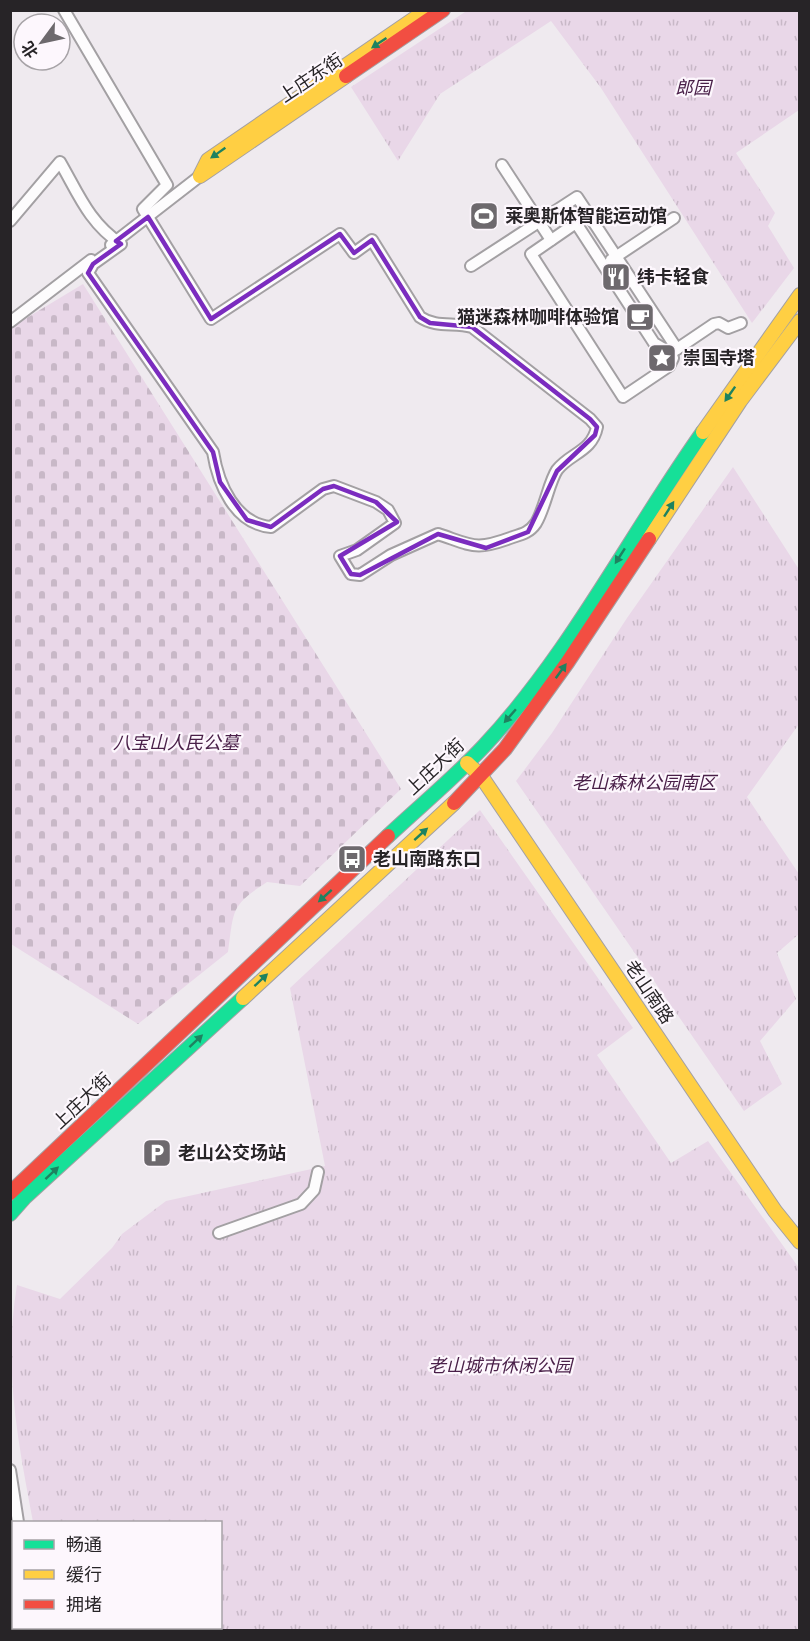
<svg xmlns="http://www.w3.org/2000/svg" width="810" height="1641" font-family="Bitter,'Noto Sans SC',serif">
<defs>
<pattern id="cemetery-stones" width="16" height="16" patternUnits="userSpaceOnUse" patternTransform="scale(1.5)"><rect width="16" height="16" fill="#e9d7e8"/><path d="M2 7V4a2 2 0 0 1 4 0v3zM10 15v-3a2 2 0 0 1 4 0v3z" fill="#c8b8c7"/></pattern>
<pattern id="park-tufts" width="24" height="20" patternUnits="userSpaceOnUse" patternTransform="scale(1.5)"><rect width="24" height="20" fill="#e9d7e8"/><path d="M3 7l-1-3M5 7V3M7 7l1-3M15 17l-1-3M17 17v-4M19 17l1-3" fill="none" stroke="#c8b8c7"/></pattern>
</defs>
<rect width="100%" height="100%" fill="#efeaef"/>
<path fill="url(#cemetery-stones)" d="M83,284l318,505 -101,97 -33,-4c-37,24 -33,28 -39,70l-90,72 -127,-80 -1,-616z"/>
<g fill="url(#park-tufts)">
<polygon points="468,10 799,11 799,110 736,153 775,213 768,226 794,268 752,323 601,88 551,21 440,94 398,161 351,87"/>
<polygon points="733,467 800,571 799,724 747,797 799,874 799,934 777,953 796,999 760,1041 782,1084 744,1111 516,781 552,733 627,618"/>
<path d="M480,810l153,218 -36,27 74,108 37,-22 91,127v362h-732l-1,-2h154v-106h-187c-15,-81 -30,-154 -16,-237l43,14 52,-51 10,-14 44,-33 159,-35 -35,-178z"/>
</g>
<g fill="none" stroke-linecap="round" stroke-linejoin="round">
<g stroke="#a3a0a3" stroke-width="14">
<g id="street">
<polyline points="502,165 551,240"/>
<path d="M10,221l50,-59c18,31 29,61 61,82l-28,20 -5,9 125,179c5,32 22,72 58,75l52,-38 11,-3 42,16 12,8 7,13 -38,27 -17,6 11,18 9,1 31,-20 47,-21c36,12 37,17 75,3 10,-3 17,-5 23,-14 9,-15 13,-41 21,-53 13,-17 35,-18 40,-43l-7,-8 -118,-92c-18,-5 -36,1 -52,-10l-48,-77 -18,13 -14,-19 -129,85 -68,-110 24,-24 -103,-175"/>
<polygon points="576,223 654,343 671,353 673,358 669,366 623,397 531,254"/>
<polyline points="111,245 200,176"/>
<polyline points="611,260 674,218"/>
<polyline points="471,266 577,197 677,349"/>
<polyline points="10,322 91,260"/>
<polyline points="674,351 714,324 719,323 728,328 741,323"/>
<polyline points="219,1233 301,1204 314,1190 318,1172"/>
<polyline points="10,1470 18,1522"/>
<polyline points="22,1630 23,1628"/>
</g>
</g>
<g stroke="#a3a0a3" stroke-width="16">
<g id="fast">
<path d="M388,836c32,-30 66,-58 96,-90 87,-93 146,-211 219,-314"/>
<polyline points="10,1214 25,1197 243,998"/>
</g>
</g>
<g stroke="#a3a0a3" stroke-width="16">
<g id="slow">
<polyline points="346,76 200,176 208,160 427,10"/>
<polyline points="703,432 800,295"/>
<polyline points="649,539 740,401 800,321"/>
<polyline points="467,763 481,776 775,1211 800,1242"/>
<polyline points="243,998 454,803"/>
</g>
</g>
<g stroke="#a3a0a3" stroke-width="16">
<g id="jam">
<polyline points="346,76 443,10"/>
<polyline points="454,803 505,749 567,663 649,539"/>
<polyline points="10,1193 388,836"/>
</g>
</g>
<use href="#street" stroke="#fdfcfd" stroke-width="10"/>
<use href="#fast" stroke="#16e098" stroke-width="14"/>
<use href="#slow" stroke="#ffcf43" stroke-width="14"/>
<use href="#jam" stroke="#f24e42" stroke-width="14"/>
</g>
<defs><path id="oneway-solid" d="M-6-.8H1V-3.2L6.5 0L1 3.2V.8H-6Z" transform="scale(1.5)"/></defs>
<g fill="#1e8260">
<use href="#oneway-solid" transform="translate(379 43) rotate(146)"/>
<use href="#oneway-solid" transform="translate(218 153) rotate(145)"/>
<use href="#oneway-solid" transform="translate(730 394) rotate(125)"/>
<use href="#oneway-solid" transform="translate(669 509) rotate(-57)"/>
<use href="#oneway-solid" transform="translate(620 556) rotate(123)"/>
<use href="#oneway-solid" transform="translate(561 671) rotate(-54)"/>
<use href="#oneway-solid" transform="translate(510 716) rotate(131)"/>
<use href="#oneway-solid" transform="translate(421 834) rotate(-42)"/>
<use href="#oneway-solid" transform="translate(325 896) rotate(138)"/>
<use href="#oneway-solid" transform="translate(261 980) rotate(-43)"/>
<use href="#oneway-solid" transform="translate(196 1041) rotate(-43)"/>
<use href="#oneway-solid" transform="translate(52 1173) rotate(-43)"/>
</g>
<path fill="none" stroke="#7b2cbf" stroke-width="4.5" stroke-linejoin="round" d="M148,217l63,102 129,-85 14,19 18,-13 48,77 10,6 42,4 118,92 7,8 -2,8 -38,36 -29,61 -42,16 -48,-14 -78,41 -9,-1 -11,-18 57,-34 -21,-20 -42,-16 -11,3 -52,38 -24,-7 -27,-38 -7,-30 -125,-179 5,-9 28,-20 -5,-3z"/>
<defs>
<g id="stadium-square" transform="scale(1.5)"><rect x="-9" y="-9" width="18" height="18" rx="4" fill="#6d696d" stroke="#fdf7fd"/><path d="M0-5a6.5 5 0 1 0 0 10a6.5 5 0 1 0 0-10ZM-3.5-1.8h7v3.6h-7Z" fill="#fff"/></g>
<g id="restaurant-square" transform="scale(1.5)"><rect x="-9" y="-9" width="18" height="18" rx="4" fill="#6d696d" stroke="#fdf7fd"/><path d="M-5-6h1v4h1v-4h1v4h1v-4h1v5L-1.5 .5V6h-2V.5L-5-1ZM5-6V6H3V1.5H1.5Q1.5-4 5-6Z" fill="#fff"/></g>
<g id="cafe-square" transform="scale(1.5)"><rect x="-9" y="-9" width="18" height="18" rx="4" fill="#6d696d" stroke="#fdf7fd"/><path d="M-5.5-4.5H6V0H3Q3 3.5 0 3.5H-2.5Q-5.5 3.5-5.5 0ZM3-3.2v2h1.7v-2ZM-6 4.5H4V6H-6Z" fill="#fff"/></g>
<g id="sight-square" transform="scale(1.5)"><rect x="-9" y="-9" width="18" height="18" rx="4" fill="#6d696d" stroke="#fdf7fd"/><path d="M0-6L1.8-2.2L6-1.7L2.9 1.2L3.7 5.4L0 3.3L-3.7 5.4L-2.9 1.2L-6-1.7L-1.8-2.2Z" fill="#fff"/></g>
<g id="bus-square" transform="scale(1.5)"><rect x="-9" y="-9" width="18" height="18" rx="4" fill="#6d696d" stroke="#fdf7fd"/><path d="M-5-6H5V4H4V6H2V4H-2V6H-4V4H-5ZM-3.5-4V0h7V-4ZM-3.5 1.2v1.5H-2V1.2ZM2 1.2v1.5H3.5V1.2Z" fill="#fff"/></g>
<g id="parking-square" transform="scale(1.5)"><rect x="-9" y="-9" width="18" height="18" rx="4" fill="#6d696d" stroke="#fdf7fd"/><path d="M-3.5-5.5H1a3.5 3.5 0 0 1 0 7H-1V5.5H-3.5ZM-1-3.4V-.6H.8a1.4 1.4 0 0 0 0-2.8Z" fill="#fff"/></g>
</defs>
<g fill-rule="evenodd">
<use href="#stadium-square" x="484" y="216"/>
<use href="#restaurant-square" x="616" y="277"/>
<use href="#cafe-square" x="640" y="317"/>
<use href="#sight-square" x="662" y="358"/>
<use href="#bus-square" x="352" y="859"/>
<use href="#parking-square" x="157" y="1153"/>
</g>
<g text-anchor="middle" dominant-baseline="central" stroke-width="4.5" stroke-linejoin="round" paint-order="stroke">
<g font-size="18" fill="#272427" stroke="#fdf7fd">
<text transform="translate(311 78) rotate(-34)">上庄东街</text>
<text transform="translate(435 767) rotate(-43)">上庄大街</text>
<text transform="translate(649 992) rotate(56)">老山南路</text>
<text transform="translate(82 1101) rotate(-43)">上庄大街</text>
</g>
<g font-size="18" font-style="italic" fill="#4a2049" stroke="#fdf7fd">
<text x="693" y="88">郎园</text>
<text x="176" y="743">八宝山人民公墓</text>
<text x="644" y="783">老山森林公园南区</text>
<text x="500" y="1366">老山城市休闲公园</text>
</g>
<g font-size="18" font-weight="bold" fill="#272427" stroke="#fdf7fd" text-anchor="start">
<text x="505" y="216">莱奥斯体智能运动馆</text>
<text x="637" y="277">纬卡轻食</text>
<text x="619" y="317" text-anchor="end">猫迷森林咖啡体验馆</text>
<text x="683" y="358">崇国寺塔</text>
<text x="373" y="859">老山南路东口</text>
<text x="178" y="1153">老山公交场站</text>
</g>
</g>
<rect width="810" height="1641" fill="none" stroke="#272427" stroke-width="24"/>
<rect x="12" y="1521" width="210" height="108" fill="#fdf7fd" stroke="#a7a3a7" stroke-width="1.5"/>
<rect x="24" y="1540" width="30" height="9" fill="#16e098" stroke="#a7a3a7" stroke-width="1.5"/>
<text x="66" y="1551" font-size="18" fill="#272427">畅通</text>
<rect x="24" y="1570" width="30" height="9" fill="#ffcf43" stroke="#a7a3a7" stroke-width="1.5"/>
<text x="66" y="1581" font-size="18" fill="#272427">缓行</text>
<rect x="24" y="1600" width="30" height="9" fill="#f24e42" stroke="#a7a3a7" stroke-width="1.5"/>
<text x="66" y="1611" font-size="18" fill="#272427">拥堵</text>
<g transform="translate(42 42) rotate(237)"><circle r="28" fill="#fdf7fd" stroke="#a7a3a7" stroke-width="1.5"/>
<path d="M0-4.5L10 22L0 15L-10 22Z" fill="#6d696d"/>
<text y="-9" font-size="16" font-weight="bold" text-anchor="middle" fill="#272427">北</text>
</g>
</svg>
